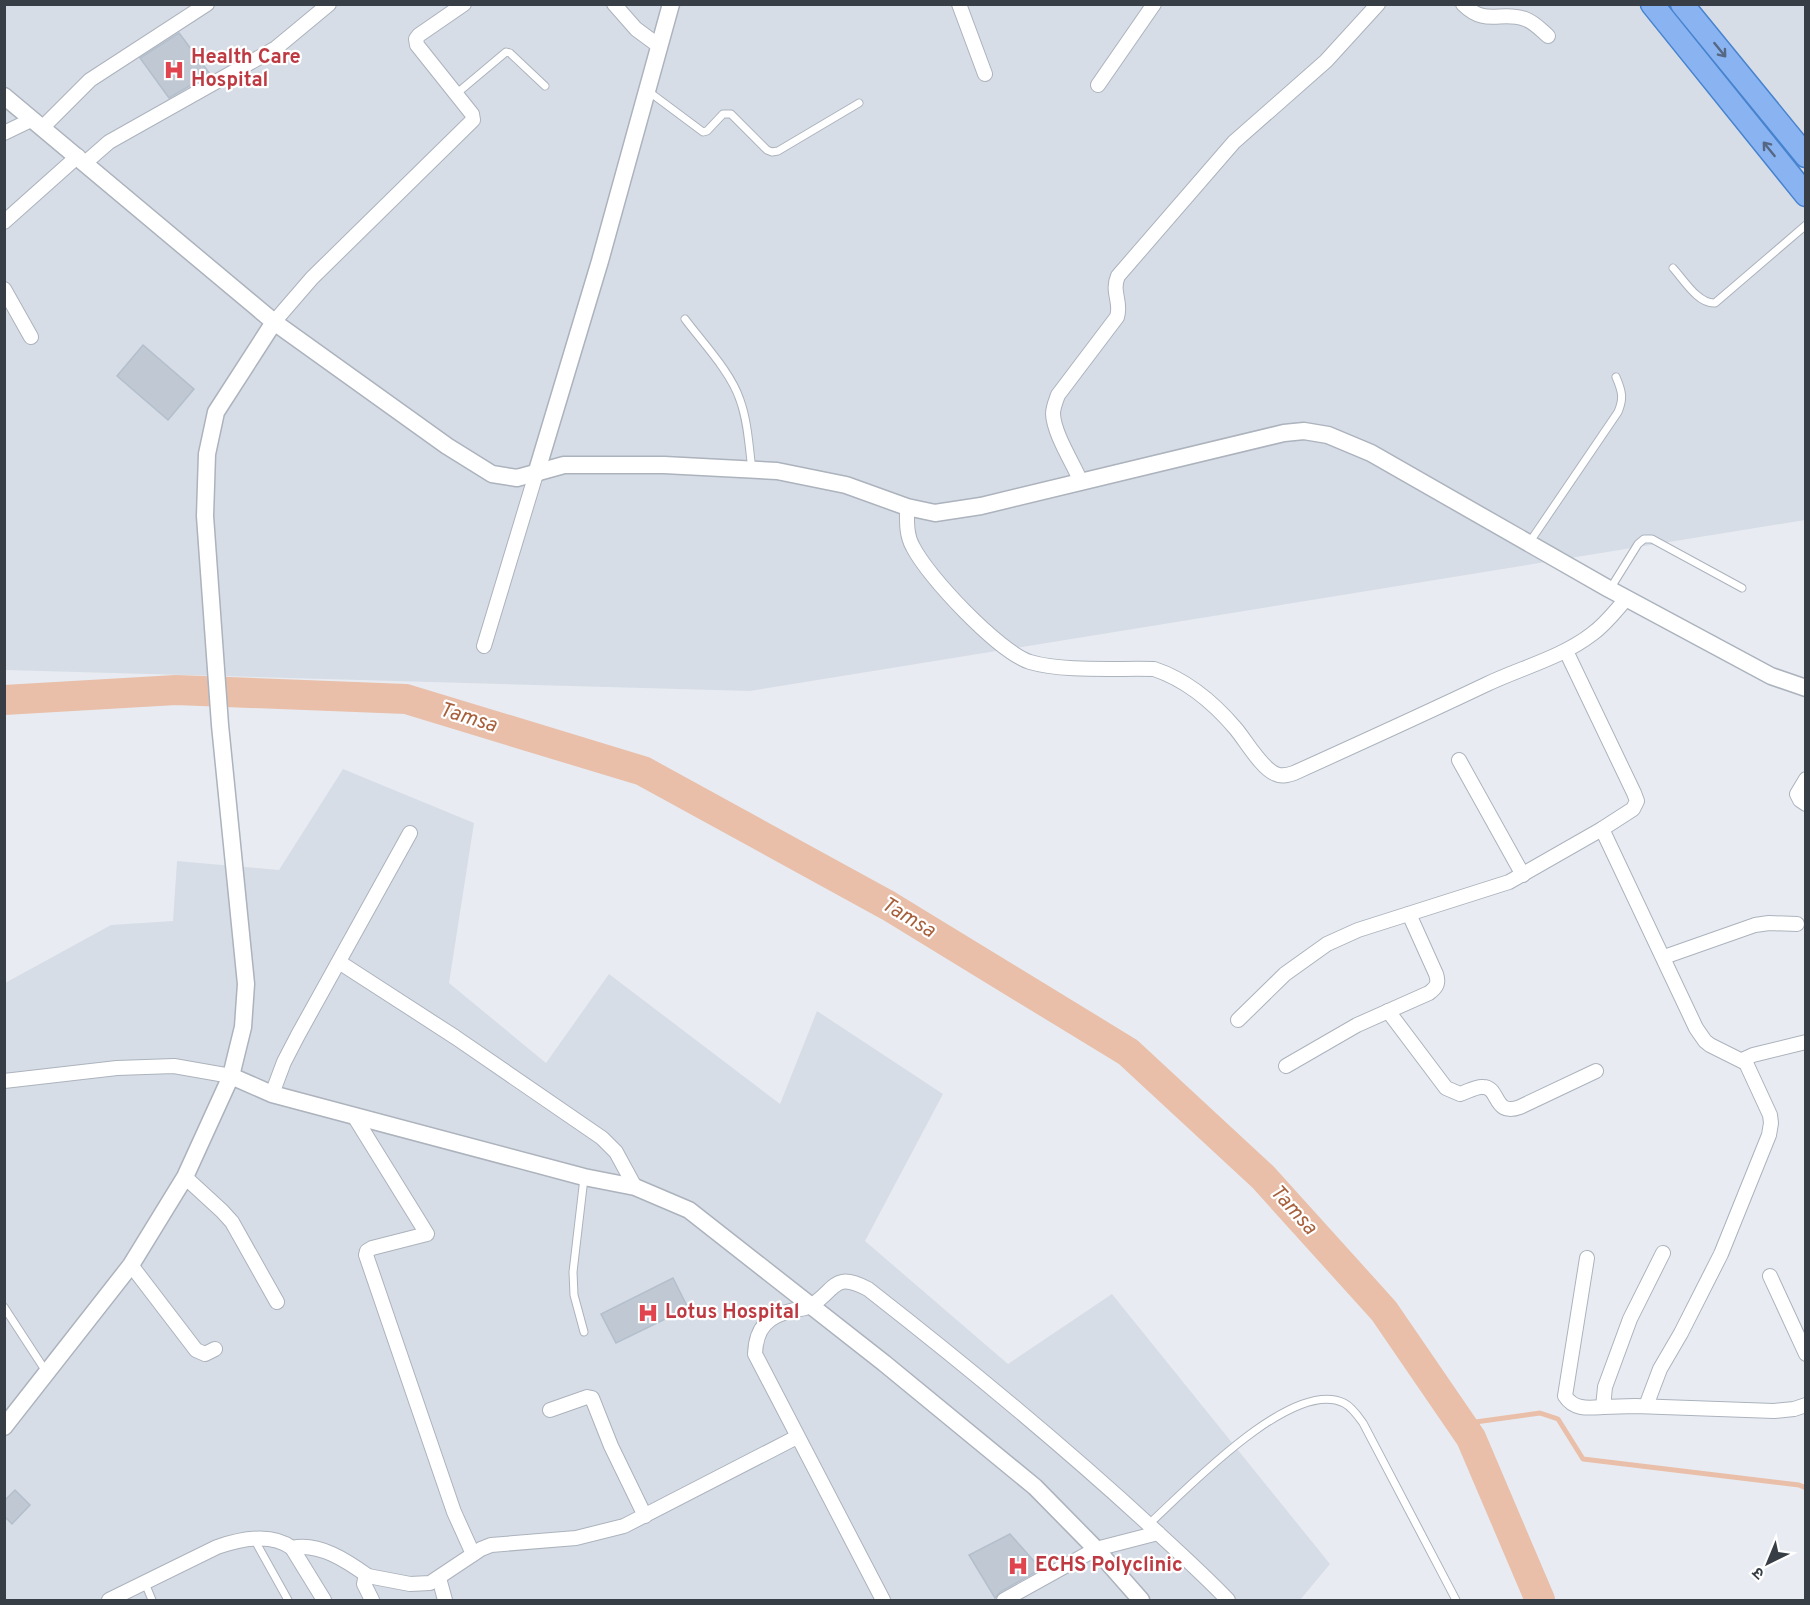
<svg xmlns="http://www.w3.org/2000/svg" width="1810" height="1605" font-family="Overpass,'Noto Sans Devanagari',sans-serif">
<rect width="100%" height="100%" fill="#e8ecf2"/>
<g fill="#d7dde6">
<polygon points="5,5 1805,5 1805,520 750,691 5,670"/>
<polygon points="343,769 474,823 449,983 546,1063 609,974 780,1104 817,1011 943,1094 865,1241 1008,1364 1112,1294 1330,1564 1300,1600 5,1600 5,983 111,925 173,921 177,861 279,870"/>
</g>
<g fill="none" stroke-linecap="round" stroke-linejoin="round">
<polyline stroke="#e9bfaa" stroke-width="5" points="1461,1424 1540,1413 1558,1419 1583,1459 1799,1485 1806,1488"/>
<polyline stroke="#e9bfaa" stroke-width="30" points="4,700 176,690 406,699 643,771 889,906 1128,1052 1263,1177 1384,1311 1471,1438 1540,1600"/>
</g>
<g fill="#bfc8d3" stroke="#b3bfcd" stroke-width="1.5">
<polygon points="179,33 210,74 169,98 140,58"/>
<polygon points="143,345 194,389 168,420 117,376"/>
<polygon points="673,1278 688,1308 616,1343 601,1314"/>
<polygon points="15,1490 30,1505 12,1524 4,1516 4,1501"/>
<polygon points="1010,1534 1041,1569 1000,1592 995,1598 969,1555"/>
</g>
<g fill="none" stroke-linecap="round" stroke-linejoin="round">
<g stroke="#acb3bd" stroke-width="9">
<g id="service">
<polyline points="648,91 703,132 707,131 723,114 731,114 767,150 772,152 778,151 859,103"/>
<polyline points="456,94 506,52 510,53 545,86"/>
<path d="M1673,268c11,12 25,36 42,35l91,-78"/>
<path d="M685,319c17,23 46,53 55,81 8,22 9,47 12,70"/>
<path d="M1529,543l89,-131c6,-14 4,-21 -2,-35"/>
<polyline points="1610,589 1638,544 1644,539 1652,539 1742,588"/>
<polyline points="4,1307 47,1373"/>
<polyline points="584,1332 574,1295 573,1272 584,1178"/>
<path d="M1149,1524c36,-33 143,-147 195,-121 8,4 14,13 19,20l93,177"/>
<polyline points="254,1539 288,1600"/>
<polyline points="145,1583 152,1600"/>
</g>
</g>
<g stroke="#acb3bd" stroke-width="16">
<g id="minor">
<polyline points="614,4 636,29 659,46"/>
<polyline points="959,4 985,74"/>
<path d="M1463,4c23,23 38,6 62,15 9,3 16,11 23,17"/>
<polyline points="1098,85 1154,4"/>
<polyline points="43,127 90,80 207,4"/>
<polyline points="4,133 31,120"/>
<polyline points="85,163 109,142 276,48 329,4"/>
<polyline points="4,222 78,156"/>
<polyline points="4,289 31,337"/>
<polyline points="274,322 312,278 473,120 472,114 417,45 416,39 419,35 464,4"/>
<path d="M1081,482c-8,-19 -27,-48 -28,-68 0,-7 3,-13 5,-19l59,-78c5,-15 -6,-25 1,-41l116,-134 92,-81 52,-57"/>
<path d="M907,507c0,14 -1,28 6,40 15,30 86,105 117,115 33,10 88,6 124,7 33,11 60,34 82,60 10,12 26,40 40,45 6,3 12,1 18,-1 64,-29 128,-58 191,-88 35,-17 76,-27 107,-51 14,-10 24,-24 35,-36"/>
<polyline points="484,646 536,474"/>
<polyline points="1459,760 1523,875"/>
<polyline points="1806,779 1797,794 1800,800 1806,804"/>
<polyline points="1602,829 1696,1028 1705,1041 1710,1045 1746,1063 1770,1115 1771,1123 1769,1135 1721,1254 1681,1333 1660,1369 1646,1406"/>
<polyline points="1664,957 1755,925 1769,923 1797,924"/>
<polyline points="339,962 455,1037 602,1138 616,1152 635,1187"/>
<path d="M1388,1011l58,77 14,6c7,-2 16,-8 23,-7 17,0 10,30 37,20l76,-36"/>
<polyline points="1238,1020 1285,974 1327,944 1358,930 1509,882 1602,829 1633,809 1637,801 1634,793 1566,651"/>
<polyline points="1742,1060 1753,1055 1806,1042"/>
<path d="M1286,1066l71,-41 72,-32c8,-6 10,-10 7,-19l-27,-60"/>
<polyline points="4,1081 117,1068 174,1066 231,1076"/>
<polyline points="272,1094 284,1062 298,1035 410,833"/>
<polyline points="354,1116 427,1234 372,1248 367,1251 366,1255 454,1512 473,1554"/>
<polyline points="185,1177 222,1211 232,1222 277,1302"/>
<polyline points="1663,1253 1630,1319 1605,1387 1603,1407 1635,1406 1774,1411 1794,1409 1806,1405"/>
<path d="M1587,1258l-22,138c9,14 23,12 38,11"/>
<polyline points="131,1265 196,1350 205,1354 215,1349"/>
<polyline points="1770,1276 1806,1354"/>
<polyline points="550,1410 587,1397 592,1398 611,1446 645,1516"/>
<path d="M292,1548c27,-6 55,13 76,28"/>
<polyline points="439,1578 445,1600"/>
<path d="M109,1600l108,-53c23,-8 54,-15 75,1l32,52"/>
<polyline points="372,1600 364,1584 365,1579 368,1576 410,1584 430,1583 481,1549 491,1545 576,1538 624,1526 797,1437"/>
<path d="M883,1600l-128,-246c1,-27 13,-38 39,-44 5,-1 13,-1 18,-5 24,-16 22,-34 56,-16 100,78 197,158 291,245 24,22 47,43 69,66"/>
<polyline points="1004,1600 1096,1549 1158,1533"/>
</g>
</g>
<g stroke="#acb3bd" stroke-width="19">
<g id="tertiary">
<polyline points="4,96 274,322 447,446 492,474 517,478 564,465 664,465 777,471 846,485 907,507 935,513 981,506 1284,433 1304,431 1328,435 1371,453 1609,589 1771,676 1806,688"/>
<polyline points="536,474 600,261 671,4"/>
<polyline points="231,1076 272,1094 584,1177 635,1187 689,1210 884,1363 1035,1487 1096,1549 1141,1600"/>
<polyline points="4,1427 131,1265 185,1177 231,1076 243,1027 246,984 220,725 205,516 207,454 216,412 274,322"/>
</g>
</g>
<g stroke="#4783ce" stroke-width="25">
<g id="trunk">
<polyline points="1652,4 1806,195"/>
<polyline points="1682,4 1806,156"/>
</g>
</g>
<use href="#service" stroke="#fff" stroke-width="7"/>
<use href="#minor" stroke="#fff" stroke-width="14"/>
<use href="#tertiary" stroke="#fff" stroke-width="16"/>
<use href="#trunk" stroke="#8ab3f2" stroke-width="22"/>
</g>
<defs><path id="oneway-shaft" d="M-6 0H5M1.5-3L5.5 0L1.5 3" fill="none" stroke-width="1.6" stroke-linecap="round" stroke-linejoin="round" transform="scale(1.5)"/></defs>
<g stroke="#556782">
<use href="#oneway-shaft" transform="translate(1720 50) rotate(51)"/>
<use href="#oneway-shaft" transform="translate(1769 149) rotate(-129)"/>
</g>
<defs>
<g id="hospital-bare" transform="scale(1.62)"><path d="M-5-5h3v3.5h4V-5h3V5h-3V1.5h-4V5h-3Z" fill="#e0444e" stroke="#fff" stroke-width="2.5" paint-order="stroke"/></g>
</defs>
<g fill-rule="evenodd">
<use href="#hospital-bare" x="174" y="70"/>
<use href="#hospital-bare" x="648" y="1313"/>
<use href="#hospital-bare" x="1018" y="1566"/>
</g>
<g text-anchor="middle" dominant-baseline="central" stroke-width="4.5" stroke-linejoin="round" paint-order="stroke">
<g font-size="20" font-weight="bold" fill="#be3a42" stroke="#fff" text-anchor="start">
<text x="191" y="58">Health Care<tspan x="191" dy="23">Hospital</tspan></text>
<text x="665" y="1313">Lotus Hospital</text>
<text x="1035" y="1566">ECHS Polyclinic</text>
</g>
<g font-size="21" font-style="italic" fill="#a7603b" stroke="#fff">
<text transform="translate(468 718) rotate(17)">Tamsa</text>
<text transform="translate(908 918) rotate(31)">Tamsa</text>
<text transform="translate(1293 1210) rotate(48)">Tamsa</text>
</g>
</g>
<rect width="1810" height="1605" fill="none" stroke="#383e45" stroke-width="12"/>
<g transform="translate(1768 1563) rotate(223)" stroke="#ffffff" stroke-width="4.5" paint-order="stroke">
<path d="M0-4.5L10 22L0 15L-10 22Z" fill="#383e45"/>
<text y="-9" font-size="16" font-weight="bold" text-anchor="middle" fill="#383e45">उ</text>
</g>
</svg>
